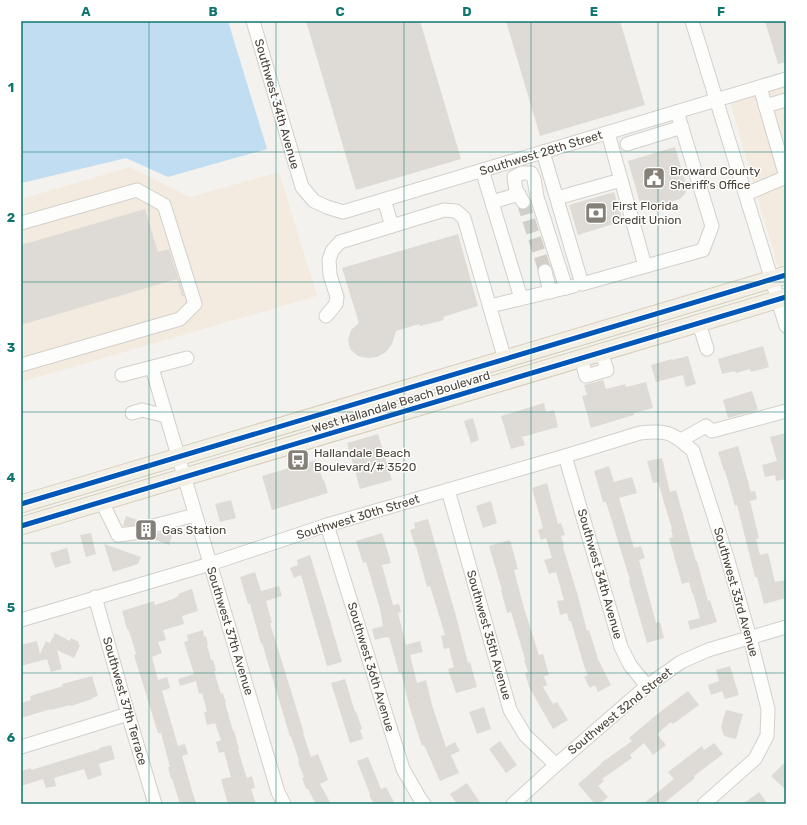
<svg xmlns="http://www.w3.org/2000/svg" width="807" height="825" font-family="Rubik,sans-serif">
<rect width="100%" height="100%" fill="#f4f2ee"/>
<g fill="#f3ebdf">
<polygon points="786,85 786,265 778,267 730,102"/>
<polygon points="130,167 190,197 279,172 317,296 21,382 21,199"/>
</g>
<polygon fill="#c0ddf1" points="21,21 228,21 267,149 168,177 126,158 22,183 21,182"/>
<g fill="#dedbd6">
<polygon points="306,21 420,21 461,159 356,190"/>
<polygon points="506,21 620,21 645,105 540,136"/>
<polygon points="765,21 786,21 786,62 778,64"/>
<polygon points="675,147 687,188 685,194 680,199 642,210 628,161"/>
<polygon points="614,192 623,221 578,235 569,205"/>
<polygon points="145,209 158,252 169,249 184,296 182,296 177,279 21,325 21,245"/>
<polygon points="458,234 478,306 443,317 444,320 420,326 419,324 396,331 392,344 386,352 377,357 368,358 358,356 350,349 348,340 351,330 359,323 342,268"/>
<polygon points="763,346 769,367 751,372 750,369 736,373 735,371 722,374 718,359"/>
<polygon points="688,356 696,384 686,387 683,375 656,382 651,365 672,359 672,360"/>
<polygon points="603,380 606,389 625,384 626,387 646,382 653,408 634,413 634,415 591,428 582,396 587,395 584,385"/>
<polygon points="752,391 758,410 728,418 723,400"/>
<polygon points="544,403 546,412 554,410 558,427 522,437 525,445 511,449 501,416"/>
<polygon points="473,418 479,440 471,443 464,421"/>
<polygon points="786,433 786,479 776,481 775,475 765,477 762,465 777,461 770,437"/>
<polygon points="378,434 392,480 360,489 347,443"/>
<polygon points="738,446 751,492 755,491 757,499 750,501 759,538 756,539 760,555 768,553 775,582 785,580 786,585 786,598 764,604 757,577 755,577 737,505 735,506 725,471 724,471 718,452"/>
<polygon points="662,458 670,492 676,490 696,561 697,561 708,601 710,600 717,622 690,630 688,621 700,618 693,593 692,593 689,582 682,584 669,538 673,537 671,529 672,529 658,482 653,483 647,461"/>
<polygon points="316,460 323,480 324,480 328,493 272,510 262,476"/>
<polygon points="609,466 614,482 632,477 637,493 619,498 634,548 641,546 645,558 639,560 656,623 660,622 664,638 647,643 629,581 630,580 606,502 603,502 594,471"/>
<polygon points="547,483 558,524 561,523 565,535 561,536 564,546 563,547 578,596 587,631 589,630 598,659 611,685 598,692 595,685 590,688 584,677 588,675 584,666 571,621 569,621 567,613 560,615 557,601 564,600 556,572 549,574 544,560 552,558 546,538 541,540 538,530 543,528 532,488"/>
<polygon points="231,500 236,518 220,522 215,504"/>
<polygon points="491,501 497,523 483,528 476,506"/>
<polygon points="126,516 146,523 145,528 147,531 151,534 155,534 166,531 173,533 169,545 142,535 142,532 141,529 137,526 123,526"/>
<polygon points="428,519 456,616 468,663 470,662 477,687 456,693 448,669 454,667 449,648 444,649 441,636 445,635 430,586 427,587 416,546 415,546 410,530 415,528 414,523"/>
<polygon points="91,533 96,554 86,557 80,535"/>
<polygon points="382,533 391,563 382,565 393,605 399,604 401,612 398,613 406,645 420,641 423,652 410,655 417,683 426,680 433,709 433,708 446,747 455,742 460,751 451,755 459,773 440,781 424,745 422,746 409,705 401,672 399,673 389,637 387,638 386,637 375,640 372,629 383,626 380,609 366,562 363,563 356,541"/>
<polygon points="510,540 518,569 514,570 524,608 539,655 543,654 549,675 544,676 547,685 543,687 553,704 557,702 568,720 553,729 529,687 525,673 528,672 524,660 525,659 511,612 507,613 501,590 502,590 489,546"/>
<polygon points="104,544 141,557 138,564 113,572"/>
<polygon points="67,548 71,563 55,568 50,553"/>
<polygon points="310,555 331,624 331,625 342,662 327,666 301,575 294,578 290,568 298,565 297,560"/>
<polygon points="255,572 261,591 279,586 282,596 266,601 272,623 270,623 304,733 303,733 311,757 318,754 328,780 320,784 331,804 316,804 308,789 306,789 302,778 304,777 298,762 299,761 291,736 290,737 262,643 261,644 250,604 248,604 240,577"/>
<polygon points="192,589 198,611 182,616 184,624 163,630 166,640 158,642 162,653 152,657 158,680 167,677 170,688 162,691 178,746 185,744 188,754 182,756 196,804 180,804 172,778 171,779 168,767 170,767 161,733 158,733 134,655 136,654 131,637 128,629 127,629 122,611 154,601 155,605 176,598 175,597 179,596 178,594"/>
<polygon points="203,630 204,637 206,636 208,645 207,645 211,660 213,660 216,671 214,671 221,694 223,693 226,703 225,703 233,731 234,731 239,749 238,749 245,773 247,778 252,776 255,788 251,789 256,804 228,804 221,779 231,777 224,752 219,753 216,742 221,740 215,723 207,725 204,712 207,712 202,693 199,694 196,681 180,686 178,679 194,674 184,642 188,641 187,635"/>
<polygon points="55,633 70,641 71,638 79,642 78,644 80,645 74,658 57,650 62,669 51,672 47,659 21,666 21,645 37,641 40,654 46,641 50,643"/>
<polygon points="730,666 739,695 725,699 722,691 711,695 708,685 719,681 716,670"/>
<polygon points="92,676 98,696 92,698 92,699 71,706 70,705 51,710 51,709 21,718 21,703 31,700 30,696 63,686 62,684"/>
<polygon points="345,679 355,712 356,711 362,729 360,730 363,739 350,743 331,683"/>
<polygon points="688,691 699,705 673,724 671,722 657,734 666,745 653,755 644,743 630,755 632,758 602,779 604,781 598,786 608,797 600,804 595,804 578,784 601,764 601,763 632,741 629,738 660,712"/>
<polygon points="484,707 491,729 477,734 469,712"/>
<polygon points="726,710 743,714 736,739 724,736 721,727"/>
<polygon points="500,741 517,765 506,773 489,749"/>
<polygon points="714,743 723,754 694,776 695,778 663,804 643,804 674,779 668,772 702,746 704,750"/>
<polygon points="111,745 115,759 99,764 102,775 88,780 84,769 54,778 56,786 46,788 43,779 21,786 21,771 31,768 31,770 100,749 99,748"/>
<polygon points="368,757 381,789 386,787 395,804 374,804 369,795 370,794 357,761"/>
<polygon points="786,761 786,790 771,776"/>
<polygon points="467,783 481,804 457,804 450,794"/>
<polygon points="759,792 768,804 743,804"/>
</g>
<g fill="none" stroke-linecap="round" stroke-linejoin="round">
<g stroke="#d2cfca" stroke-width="13" stroke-dasharray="13 6" stroke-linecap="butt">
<polyline points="523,202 545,271"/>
<polyline points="134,533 153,526"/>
</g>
<g stroke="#d2d0cb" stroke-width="15">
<g id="minor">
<polyline points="253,21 302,187 314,201 327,207 343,212 786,79"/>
<polyline points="692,21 786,326"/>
<polyline points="760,87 786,177"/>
<polyline points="765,106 786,100"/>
<polyline points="608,133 645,266"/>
<polyline points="627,144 682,127"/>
<polyline points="543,152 582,284 703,250 712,226 677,112"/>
<polyline points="482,170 521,298"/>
<polyline points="746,194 786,177"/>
<polyline points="557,198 621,180"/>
<polyline points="384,200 392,226"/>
<polyline points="492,202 519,194"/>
<polyline points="523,202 516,190 514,177 522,173 531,173 534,179 537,197 566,288"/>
<polyline points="21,223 137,190 164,205 195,304 180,319 21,365"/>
<polyline points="545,271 550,292"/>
<polyline points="490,306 574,286"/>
<polyline points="326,316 336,304 337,297 330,275 329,260 332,251 340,242 444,210 456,211 464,218 505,360"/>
<polyline points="699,323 707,349"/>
<polyline points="581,358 586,376 607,370 601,352"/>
<polyline points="152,368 278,792 284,804"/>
<polyline points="122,375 187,358"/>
<polyline points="132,413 142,410 166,416"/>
<polyline points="681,440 706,426 712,431 786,411"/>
<polyline points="565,456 621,647 630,665 647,686"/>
<polyline points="448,490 510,710 525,735 556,765"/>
<polyline points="102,502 118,535 134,533"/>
<polyline points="327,525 403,769 419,797 424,804"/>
<polyline points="153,526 195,515"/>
<polyline points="95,597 128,714 155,804"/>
<path d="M21,620l189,-56 117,-39 238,-69 75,-23c8,-1 17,-2 26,0 10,2 19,11 27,18l34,106 23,81 18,71 -1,27 -12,23 -51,45"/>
<polyline points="21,747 128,714"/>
<polyline points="513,804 556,765 647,686 681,662 708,650 786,627"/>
</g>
</g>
<g stroke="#d6cebb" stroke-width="19">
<g id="major">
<polyline points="21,504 786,275"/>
<polyline points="21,526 786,297"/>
</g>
</g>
<use href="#minor" stroke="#fdfdfc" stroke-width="13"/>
<use href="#major" stroke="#f2efe6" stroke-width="17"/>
<g stroke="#fff" stroke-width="8">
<g id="cycleway">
<polyline points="21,504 786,275"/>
<polyline points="21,526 786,297"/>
</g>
</g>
<use href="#cycleway" stroke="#0057b8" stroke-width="5"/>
</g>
<path fill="none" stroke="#0f766e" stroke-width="1" stroke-opacity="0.55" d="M149,21v783M276,21v783M404,21v783M531,21v783M658,21v783M21,152h765M21,282h765M21,412h765M21,543h765M21,673h765"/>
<defs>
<g id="civic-square" transform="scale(1.15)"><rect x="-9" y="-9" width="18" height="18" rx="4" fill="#868178" stroke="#fff"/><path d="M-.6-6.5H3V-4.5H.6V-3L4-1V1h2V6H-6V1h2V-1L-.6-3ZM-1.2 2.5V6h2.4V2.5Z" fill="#fff"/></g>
<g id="bank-square" transform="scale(1.15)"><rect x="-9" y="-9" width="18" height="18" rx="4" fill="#868178" stroke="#fff"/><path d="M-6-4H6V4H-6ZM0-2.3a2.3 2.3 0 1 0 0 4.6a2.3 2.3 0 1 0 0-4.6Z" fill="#fff"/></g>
<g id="bus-square" transform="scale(1.15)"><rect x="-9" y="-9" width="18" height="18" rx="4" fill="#868178" stroke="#fff"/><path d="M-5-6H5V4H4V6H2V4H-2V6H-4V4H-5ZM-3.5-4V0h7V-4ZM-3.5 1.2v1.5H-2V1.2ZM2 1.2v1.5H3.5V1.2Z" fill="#fff"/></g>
<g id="building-square" transform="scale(1.15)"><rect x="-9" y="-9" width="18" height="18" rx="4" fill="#868178" stroke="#fff"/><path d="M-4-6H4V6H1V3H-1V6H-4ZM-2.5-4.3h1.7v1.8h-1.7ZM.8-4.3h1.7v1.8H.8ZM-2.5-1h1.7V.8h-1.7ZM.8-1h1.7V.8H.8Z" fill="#fff"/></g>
</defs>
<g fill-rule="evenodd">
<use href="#civic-square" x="654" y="178"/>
<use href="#bank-square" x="596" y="213"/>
<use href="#bus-square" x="298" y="460"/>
<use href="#building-square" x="146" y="530"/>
</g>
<g text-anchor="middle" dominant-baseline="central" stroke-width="3" stroke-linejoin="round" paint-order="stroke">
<g font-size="12" fill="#4b4439" stroke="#fff">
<text transform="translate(277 104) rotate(74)">Southwest 34th Avenue</text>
<text transform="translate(541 153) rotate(-17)">Southwest 28th Street</text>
<text transform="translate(401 402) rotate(-17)">West Hallandale Beach Boulevard</text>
<text transform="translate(358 517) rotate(-17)">Southwest 30th Street</text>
<text transform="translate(600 574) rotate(74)">Southwest 34th Avenue</text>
<text transform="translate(736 592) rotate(74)">Southwest 33rd Avenue</text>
<text transform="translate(230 631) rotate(73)">Southwest 37th Avenue</text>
<text transform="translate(489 635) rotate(74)">Southwest 35th Avenue</text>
<text transform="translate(371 667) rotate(73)">Southwest 36th Avenue</text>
<text transform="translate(125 701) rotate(74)">Southwest 37th Terrace</text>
<text transform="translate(620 711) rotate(-39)">Southwest 32nd Street</text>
</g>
<g font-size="12" fill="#4b4439" stroke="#fff" text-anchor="start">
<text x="670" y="171">Broward County<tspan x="670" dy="14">Sheriff's Office</tspan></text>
<text x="612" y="206">First Florida<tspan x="612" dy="14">Credit Union</tspan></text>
<text x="314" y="453">Hallandale Beach<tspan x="314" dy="14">Boulevard/# 3520</tspan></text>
<text x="162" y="530">Gas Station</text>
</g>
</g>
<rect width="807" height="825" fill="none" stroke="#ffffff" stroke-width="44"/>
<rect x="22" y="22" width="763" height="781" fill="none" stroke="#0f766e" stroke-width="1.5"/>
<g font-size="13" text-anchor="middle" font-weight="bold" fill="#0f766e">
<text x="86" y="16">A</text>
<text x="213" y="16">B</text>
<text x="340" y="16">C</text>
<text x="467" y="16">D</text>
<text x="594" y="16">E</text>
<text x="721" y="16">F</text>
<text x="11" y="92">1</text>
<text x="11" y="222">2</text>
<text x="11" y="352">3</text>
<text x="11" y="482">4</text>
<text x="11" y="612">5</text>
<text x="11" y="742">6</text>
</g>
</svg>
